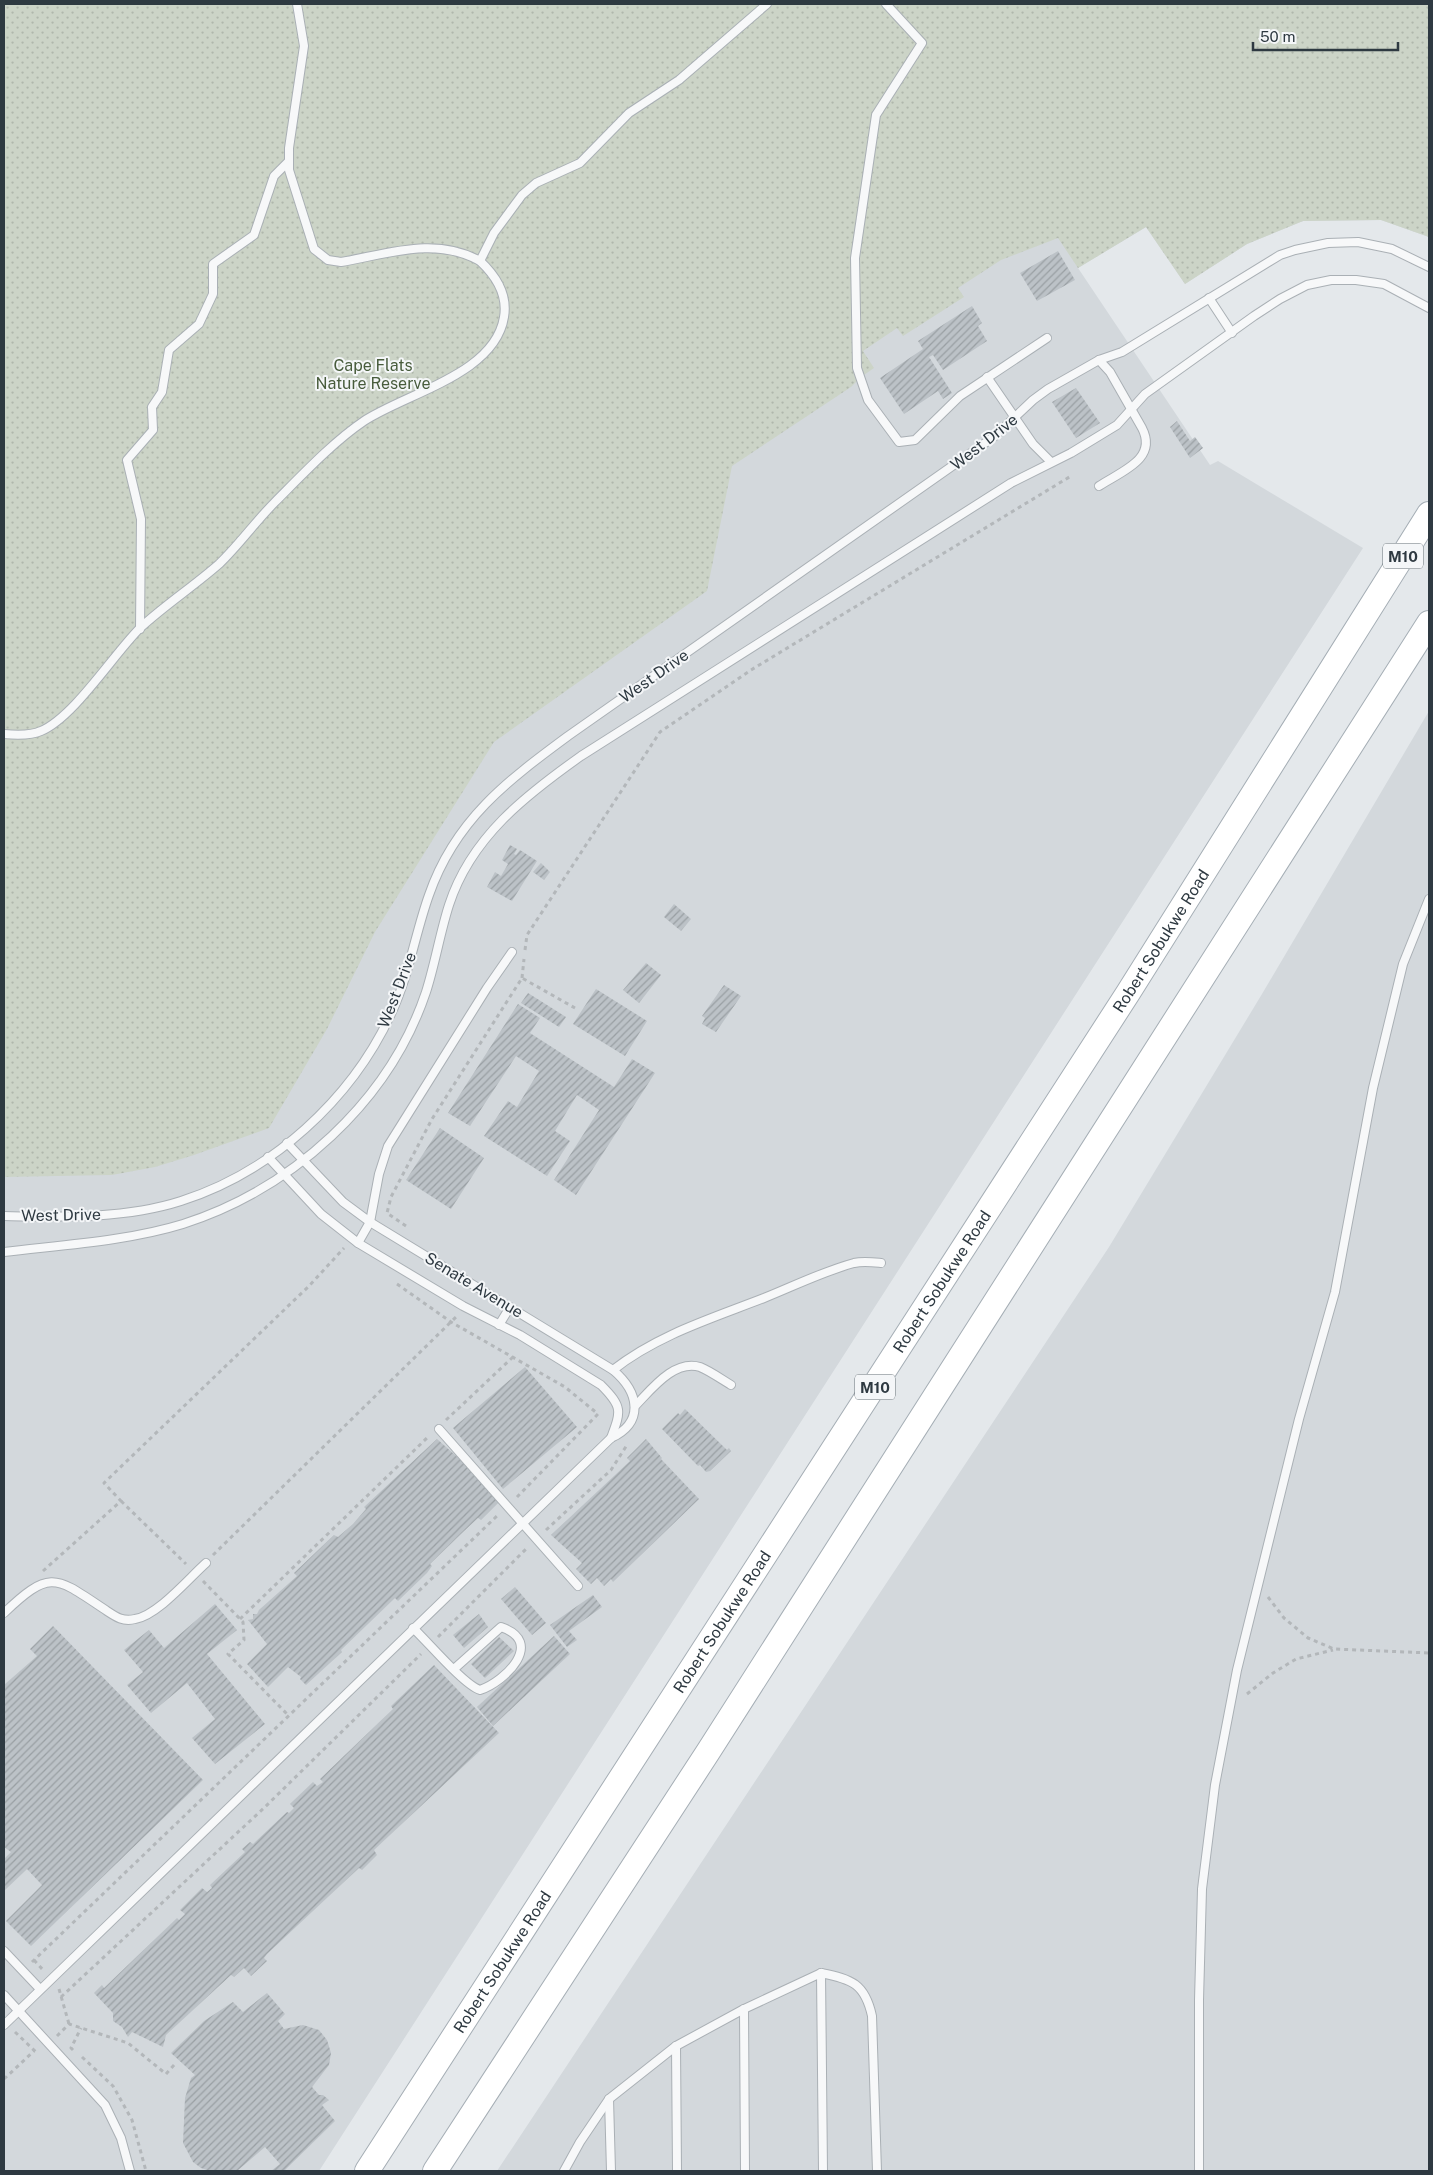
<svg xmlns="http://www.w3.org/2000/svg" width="1433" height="2175" font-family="'Public Sans',sans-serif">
<defs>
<pattern id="park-dots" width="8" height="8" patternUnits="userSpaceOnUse" patternTransform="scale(1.25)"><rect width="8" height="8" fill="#ccd4c7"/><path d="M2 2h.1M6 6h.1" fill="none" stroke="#b0b7ac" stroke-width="1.8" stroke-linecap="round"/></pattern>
<pattern id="building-hatch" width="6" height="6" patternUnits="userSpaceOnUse" patternTransform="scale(1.25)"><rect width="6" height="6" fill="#bcc2c7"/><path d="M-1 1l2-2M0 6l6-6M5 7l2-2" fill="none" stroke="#999fa3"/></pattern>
</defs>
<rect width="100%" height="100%" fill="#e4e8eb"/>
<g fill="#d3d8dc">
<polygon points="4,4 1429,4 1429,237 1381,220 1303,221 1247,244 1185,284 1146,227 1078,268 1210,465 1218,461 1363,548 319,2171 4,2171"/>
<polygon points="1429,711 1429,2171 497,2171 1109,1247 1262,994"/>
</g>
<polygon fill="url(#park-dots)" points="4,4 1429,4 1429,237 1381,220 1303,221 1247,244 1185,284 1146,227 1078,268 1058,238 1001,260 958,288 964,297 903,336 897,328 863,351 874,368 861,377 851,387 732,466 707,591 494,742 375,932 327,1029 269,1128 194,1155 155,1167 112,1175 4,1177"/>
<g fill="url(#building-hatch)">
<polygon points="1058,251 1075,280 1037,301 1020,273"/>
<polygon points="972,306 982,323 978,326 987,341 943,370 933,355 929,357 952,393 943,399 938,391 904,414 880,378 923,349 918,341"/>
<polygon points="1076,388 1100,423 1076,438 1052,402"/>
<polygon points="1177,421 1190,441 1195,437 1203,448 1190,458 1170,427"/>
<polygon points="510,845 517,849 514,854 516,855 520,850 537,861 512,901 487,887 495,872 501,876 508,864 502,860"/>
<polygon points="541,863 550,872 544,880 533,872"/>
<polygon points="674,904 691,919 681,931 664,917"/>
<polygon points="646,963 661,975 639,1003 623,990"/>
<polygon points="724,985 741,996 716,1032 702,1024 705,1018 702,1016"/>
<polygon points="596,989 647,1021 625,1056 573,1024"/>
<polygon points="528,993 566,1017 559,1027 521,1003"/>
<polygon points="518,1004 540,1018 530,1033 614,1087 632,1059 655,1073 576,1195 554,1180 599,1110 577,1095 555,1131 570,1141 547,1176 484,1136 508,1101 517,1107 539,1071 516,1056 470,1126 448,1113"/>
<polygon points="440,1128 484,1158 451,1209 406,1180"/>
<polygon points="525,1367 577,1427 503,1489 453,1428"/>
<polygon points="685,1409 727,1450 729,1448 731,1451 710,1471 706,1472 700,1465 698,1466 662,1429 678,1413 680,1415"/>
<polygon points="437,1439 463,1462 500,1501 481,1520 478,1518 464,1531 430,1564 432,1566 427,1573 398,1601 395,1598 341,1650 342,1652 306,1685 300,1679 301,1677 288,1667 268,1687 247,1664 267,1644 248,1620 253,1619 253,1614 257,1614 259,1610 297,1576 294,1573 334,1535 338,1537 353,1524 366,1509 364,1507"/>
<polygon points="646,1439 662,1458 661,1459 699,1499 613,1582 611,1579 604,1586 597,1578 591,1584 576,1569 582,1563 551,1535 630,1461 627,1458"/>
<polygon points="515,1587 546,1623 532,1635 501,1599"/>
<polygon points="593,1595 602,1607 569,1631 577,1640 567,1647 550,1625"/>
<polygon points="215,1604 237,1630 207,1654 265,1724 215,1764 192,1738 215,1719 187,1683 151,1713 127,1685 143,1672 124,1650 149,1630 164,1648"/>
<polygon points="479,1614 488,1627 464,1648 453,1635"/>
<polygon points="53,1626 203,1780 31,1946 6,1921 42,1885 27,1869 4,1891 4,1859 11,1852 4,1847 4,1685 37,1656 30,1649"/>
<polygon points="554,1636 570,1654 493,1726 477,1707"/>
<polygon points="499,1637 514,1651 485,1678 471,1664"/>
<polygon points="434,1665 499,1733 374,1850 377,1855 362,1870 359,1868 267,1954 264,1958 267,1961 251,1976 244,1968 234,1977 231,1975 166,2035 163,2047 132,2032 128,2037 122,2027 113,2021 113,2013 94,1993 102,1985 104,1988 177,1918 179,1920 185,1914 180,1910 202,1888 207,1892 212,1888 210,1885 245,1852 242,1849 250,1842 253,1844 287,1812 289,1813 294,1808 290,1804 313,1782 317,1786 323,1782 320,1779 393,1709 391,1706"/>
<polygon points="267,1993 285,2014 278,2021 284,2029 303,2025 319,2030 327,2040 331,2053 329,2065 312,2087 319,2095 323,2095 329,2100 322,2105 335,2121 284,2171 271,2171 280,2164 265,2147 237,2171 210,2171 201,2168 193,2162 183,2143 185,2098 191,2078 195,2075 171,2053 204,2021 233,2002 243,2012"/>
</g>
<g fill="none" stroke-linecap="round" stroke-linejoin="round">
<g stroke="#aab0b5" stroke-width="10">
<g id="service">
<path d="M297,4l7,42 -15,102v22l25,79 14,11 13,2c47,-8 94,-26 139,-1"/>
<polyline points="886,4 922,43 876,115 855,258 857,368 868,400 899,442 915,440 960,396 1047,338"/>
<polyline points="1209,298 1232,333"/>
<path d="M1099,360l11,12 32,56c16,31 -20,43 -43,58"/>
<polyline points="987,377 1033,444 1051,462"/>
<polyline points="140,629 141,519 127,460 153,430 152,407 162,392 169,350 199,324 213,294 213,264 254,235 274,176 288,162"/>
<path d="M4,734c11,1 26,2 37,-3 33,-14 72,-76 99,-103 25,-23 54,-42 79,-64 20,-19 36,-42 56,-62 27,-27 58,-60 89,-81 43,-28 131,-47 140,-104 4,-23 -8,-41 -24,-56l14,-28 28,-38 14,-12 44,-20 49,-50 50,-33 88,-76"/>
<path d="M268,1157l53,57 37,29 105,63 57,29 81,50c22,22 20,26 10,53"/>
<path d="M4,1216c58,1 121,3 177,-15 91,-29 170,-101 210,-187 18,-38 24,-80 38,-119 26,-75 78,-114 139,-159l427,-300 38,-36 15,-11 51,-29 23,-8 158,-97 15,-5 33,-7 30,-1 34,7 37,18"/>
<polyline points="358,1243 370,1222 379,1174 388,1146 487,988 512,952"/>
<path d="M4,1252c58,-7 124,-11 179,-28 109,-35 206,-122 243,-232 9,-28 14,-59 23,-87 22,-68 77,-110 132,-149l430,-273 60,-30 46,-28 28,-31 109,-78 26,-17 27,-14 24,-5h25l28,4 45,24"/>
<polyline points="499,1325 510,1307"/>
<path d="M613,1370c44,-35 100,-52 151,-72 30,-12 60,-27 90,-35 9,-2 17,-1 27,0"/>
<path d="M635,1406c16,-16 39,-47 65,-39 10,4 21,12 31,18"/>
<polyline points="439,1429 578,1586"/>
<path d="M4,1613c47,-45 52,-36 103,-2 9,6 16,11 28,8 23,-4 53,-40 71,-56"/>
<path d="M413,1628c15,14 51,57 67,62 26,-9 65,-48 21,-63l-47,42"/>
<polyline points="4,1951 39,1988"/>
<path d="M821,1973c31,6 44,11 51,43l5,155"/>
<polyline points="4,1995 105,2105 121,2138 130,2171"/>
<polyline points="744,2009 745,2171"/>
<path d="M4,2025l607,-587c34,-16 28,-46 2,-68l-243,-148 -27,-20 -56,-59"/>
<polyline points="676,2046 677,2171"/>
<polyline points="609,2099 611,2171"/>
<polyline points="564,2171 580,2142 609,2099 676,2046 744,2009 821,1973 823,2171"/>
<polyline points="1199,2171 1199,2000 1202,1889 1215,1785 1237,1670 1299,1419 1335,1292 1373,1088 1403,964 1429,899"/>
</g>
</g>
<g stroke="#a5aeb5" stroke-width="26">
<g id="primary">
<path id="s1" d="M367,2171l761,-1178 301,-479"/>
<polyline points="435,2171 708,1752 1429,623"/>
</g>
</g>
<g stroke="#b3b7ba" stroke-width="3" stroke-dasharray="4 4" stroke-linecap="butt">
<polyline points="525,950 527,935 660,732 751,670 1071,476"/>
<polyline points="522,978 524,959"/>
<polyline points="406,1226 387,1213 391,1197 432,1119 522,978 575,1008"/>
<polyline points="397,1284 451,1322 565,1387 598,1414 517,1497"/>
<polyline points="446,1420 513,1357"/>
<polyline points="121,1501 186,1564"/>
<polyline points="546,1530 611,1470 627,1445"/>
<polyline points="213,1555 457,1316"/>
<polyline points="43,1571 121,1501 104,1483 309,1286 344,1248"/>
<polyline points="203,1581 243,1622 244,1640 228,1654 288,1715"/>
<polyline points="1268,1597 1284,1618 1308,1638 1334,1649 1429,1653"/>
<polyline points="240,1619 429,1436"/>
<polyline points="438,1637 527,1548"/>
<polyline points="1247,1694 1273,1673 1296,1659 1333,1650"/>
<polyline points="34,1960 44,1971"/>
<polyline points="32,1962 498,1515"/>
<polyline points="59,1989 69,2024"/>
<polyline points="61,1997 265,1807 421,1654"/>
<polyline points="15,2032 36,2052"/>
<polyline points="57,2036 69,2024 128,2043 166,2074 175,2064"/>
<polyline points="73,2050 71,2048 81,2028"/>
<polyline points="82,2057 113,2086 132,2120 146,2171"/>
<polyline points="4,2079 34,2051"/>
</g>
<use href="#service" stroke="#f7f8f9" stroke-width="8"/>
<use href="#primary" stroke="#fff" stroke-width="24"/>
</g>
<g text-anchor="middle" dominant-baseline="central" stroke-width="4" stroke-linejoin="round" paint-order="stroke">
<g fill="#f4f6f8" stroke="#697278" stroke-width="1">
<rect x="1383" y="543.5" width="40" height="25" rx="4"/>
<rect x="855" y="1374.5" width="40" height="25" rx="4"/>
</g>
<g font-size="15" font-weight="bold" fill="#2e3941">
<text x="1403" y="556">M10</text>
<text x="875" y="1387">M10</text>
</g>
<g font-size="16" fill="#485c3c" stroke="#f4f6f8">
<text x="373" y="365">Cape Flats<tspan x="373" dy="18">Nature Reserve</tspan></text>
</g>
<g font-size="16" fill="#2e3941" stroke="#f4f6f8">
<text transform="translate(984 442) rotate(-38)">West Drive</text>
<text transform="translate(654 676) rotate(-35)">West Drive</text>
<text stroke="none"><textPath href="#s1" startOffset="1464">Robert Sobukwe Road</textPath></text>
<text transform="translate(397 990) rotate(-69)">West Drive</text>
<text transform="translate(61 1215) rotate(-1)">West Drive</text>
<text stroke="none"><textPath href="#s1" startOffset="1059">Robert Sobukwe Road</textPath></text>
<text transform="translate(474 1285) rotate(31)">Senate Avenue</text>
<text stroke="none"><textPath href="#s1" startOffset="654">Robert Sobukwe Road</textPath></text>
<text stroke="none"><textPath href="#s1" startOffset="249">Robert Sobukwe Road</textPath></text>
</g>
</g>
<rect width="1433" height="2175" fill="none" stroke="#2e3941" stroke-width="10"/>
<path d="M1253 42v8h145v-8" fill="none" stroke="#2e3941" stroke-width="2.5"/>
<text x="1260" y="42" font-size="15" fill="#2e3941" stroke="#f4f6f8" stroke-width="4" paint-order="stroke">50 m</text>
</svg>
